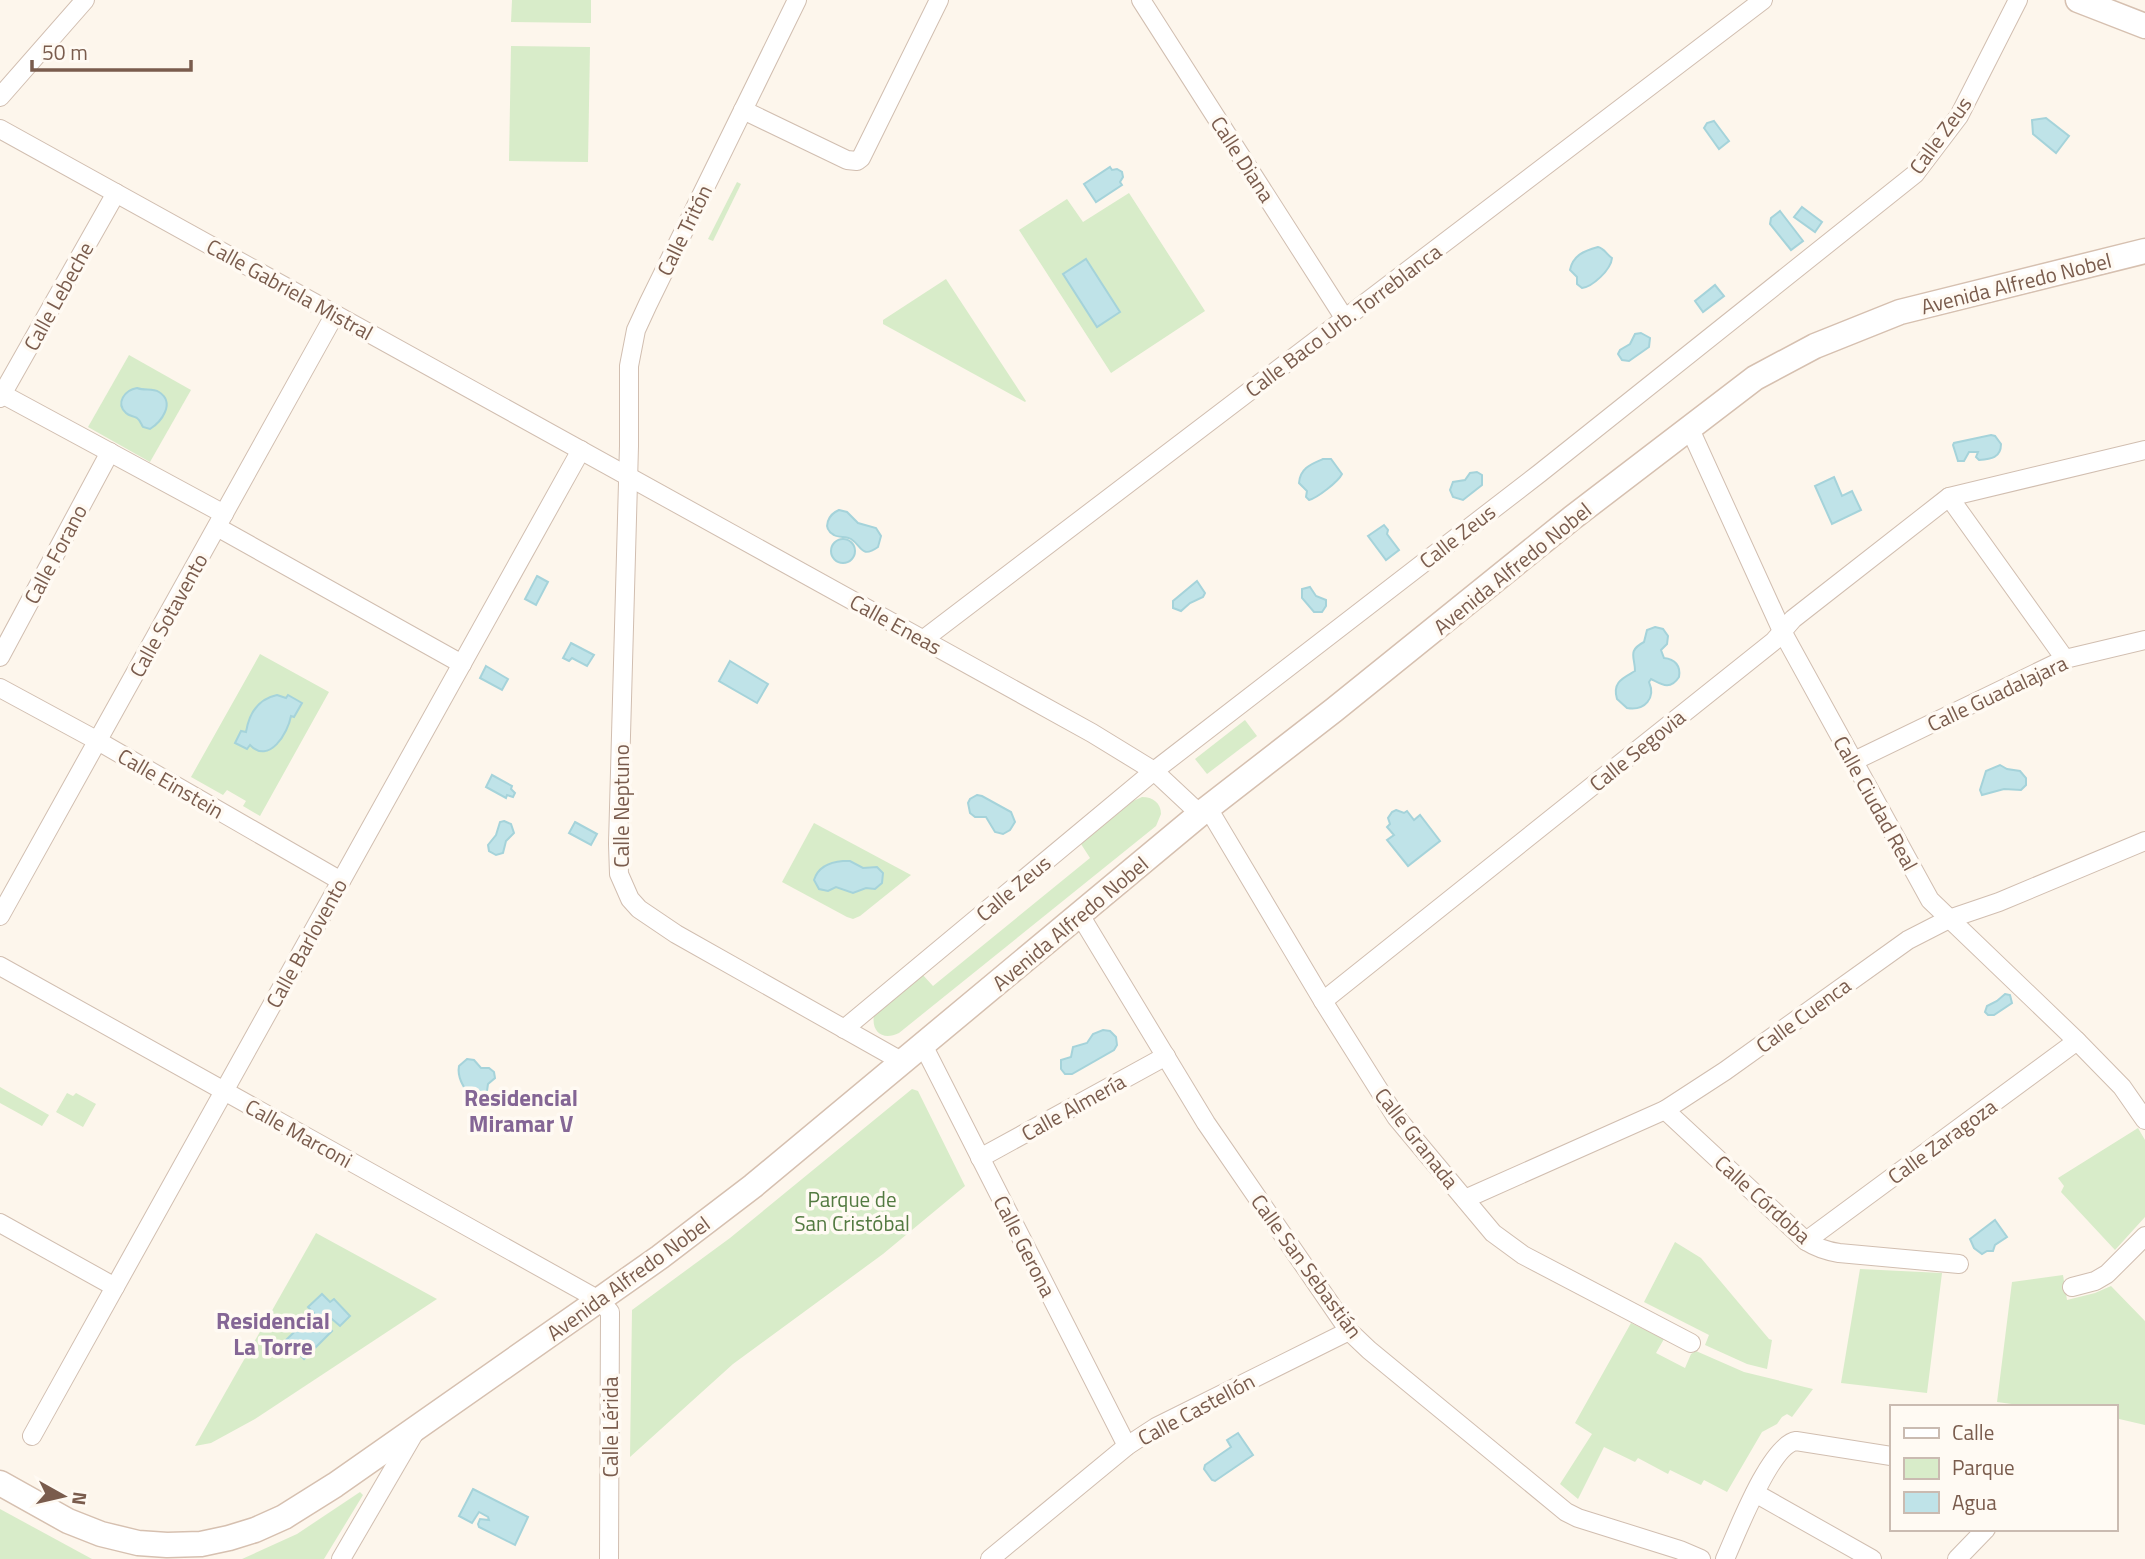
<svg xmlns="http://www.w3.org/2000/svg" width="2145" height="1559" font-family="'Titillium Web',sans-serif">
<rect width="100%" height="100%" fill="#fdf6ec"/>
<g fill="#d8ecc9">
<polygon points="512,0 591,0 591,23 511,22"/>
<polygon points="511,46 590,47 588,162 509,161"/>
<polygon points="737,182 741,184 713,241 708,239"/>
<polygon points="1129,193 1205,311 1111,373 1019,230 1067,199 1083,222"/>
<polygon points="946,279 1026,401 1025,402 883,324 883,320"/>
<polygon points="129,355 191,390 150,462 88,427"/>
<polygon points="260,654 329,692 260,816 243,806 246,801 227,790 223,795 191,777"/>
<polygon points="1245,720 1257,736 1207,774 1195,759"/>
<path d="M1142,797c11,0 19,6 19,17l-5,12 -257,207c-16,8 -28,-1 -25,-18l48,-41 11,12 157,-128 -9,-14 52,-43z"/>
<polygon points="814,823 911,875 860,916 853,919 847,917 782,882"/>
<polygon points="0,1087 49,1115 42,1126 0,1103"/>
<polygon points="912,1089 918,1091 965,1186 883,1254 733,1364 630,1457 632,1310 730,1238"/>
<polygon points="67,1093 73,1096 76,1093 96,1104 83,1127 56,1112"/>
<polygon points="2138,1128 2145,1140 2145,1217 2115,1250 2061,1192 2064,1186 2058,1178"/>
<polygon points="316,1233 437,1299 255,1419 211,1443 195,1446"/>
<polygon points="1675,1242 1701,1258 1769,1339 1772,1340 1767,1369 1747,1364 1705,1345 1709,1335 1644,1302"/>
<polygon points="1860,1269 1942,1273 1927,1393 1841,1383"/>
<polygon points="2063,1275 2067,1300 2095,1293 2111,1286 2145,1321 2145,1425 2115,1418 2115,1407 2034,1407 1997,1402 2012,1282"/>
<polygon points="1631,1323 1664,1339 1656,1353 1685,1368 1691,1354 1696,1351 1744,1372 1813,1389 1792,1417 1787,1414 1782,1417 1777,1424 1762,1432 1727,1492 1704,1480 1701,1485 1670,1470 1668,1474 1638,1458 1635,1462 1604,1447 1578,1499 1560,1484 1592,1434 1575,1423"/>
<polygon points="360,1492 363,1495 324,1559 242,1559 297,1534"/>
<polygon points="0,1509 92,1559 0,1559"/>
</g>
<g fill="#bfe3e8" stroke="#a5d3da" stroke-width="2">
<polygon points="2046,118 2069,136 2056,153 2033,134 2032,120"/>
<polygon points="1714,121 1729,141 1719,149 1704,128 1707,123"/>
<polygon points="1110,167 1112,170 1117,169 1122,172 1123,177 1120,182 1122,185 1096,202 1084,184"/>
<polygon points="1802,207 1822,222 1815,232 1794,217"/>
<polygon points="1780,211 1803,241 1791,250 1770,224 1771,218"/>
<path d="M1598,247c6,1 9,8 14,11 -1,12 -20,29 -30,30l-5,-4v-7l-7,-7c3,-15 14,-19 28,-23z"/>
<polygon points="1086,259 1120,312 1097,327 1063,274"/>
<polygon points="1715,285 1724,296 1703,312 1695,301"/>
<polygon points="1641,333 1650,338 1649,347 1629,361 1622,360 1618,354 1620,350 1630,344 1635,334"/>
<path d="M137,388c8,3 15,0 22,4 17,11 2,30 -9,37l-7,-2c-2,-3 -3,-7 -6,-9 -4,-2 -8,-2 -11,-5 -11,-10 -1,-23 11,-25z"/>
<path d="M1991,435l4,1 6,8c0,14 -10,15 -22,16l-3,-3 2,-5h-9l-5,9h-6l-5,-16 1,-2z"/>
<path d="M1323,459h8l11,15c-4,8 -25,24 -33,26l-3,-3 1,-6 -8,-8c1,-15 12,-19 24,-24z"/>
<polygon points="1477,472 1482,475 1482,485 1463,500 1453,497 1450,490 1453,482 1465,480 1470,473"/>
<polygon points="1834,477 1842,496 1852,491 1861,510 1832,524 1815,486"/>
<path d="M839,510l8,2 11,11 18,5 5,8 -3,11c-17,12 -16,-1 -27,-8 -5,-3 -12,-1 -17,-4 -13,-7 -5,-21 5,-25z"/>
<polygon points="1384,525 1388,530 1387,534 1399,550 1386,560 1368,536"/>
<circle cx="843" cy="551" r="12"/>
<polygon points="537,576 548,582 536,605 525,599"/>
<polygon points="1197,581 1205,593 1203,597 1190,603 1181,611 1173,608 1173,601"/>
<polygon points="1310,587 1316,596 1326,600 1326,606 1322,612 1314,612 1302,598 1302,589"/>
<path d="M1655,627l8,2 5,7 -1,8 -6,6 3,8c11,1 17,8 15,19 -9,14 -18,7 -28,2l-2,3c7,16 -4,29 -22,26l-10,-9c-5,-17 6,-21 18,-28 0,-14 -8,-20 9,-29l3,-12z"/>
<polygon points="571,643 594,655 587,666 572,658 569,661 563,658"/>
<polygon points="730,661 768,684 757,703 719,681"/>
<polygon points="486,666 508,679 502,690 480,678"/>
<path d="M277,695l9,3 2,-3 14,8 -8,14 -3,-1c-3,17 -22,49 -41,29l-3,4 -12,-6 6,-12 5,1c3,-18 12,-33 31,-37z"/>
<polygon points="2000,765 2007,769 2020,771 2026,778 2026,785 2021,790 2004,789 1982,795 1980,790 1986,771"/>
<polygon points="492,775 512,786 511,789 515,793 513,797 507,795 506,798 486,787"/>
<polygon points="977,795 982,796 1011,812 1015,822 1010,830 1003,834 995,832 986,817 975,817 970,813 968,803 970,799"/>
<polygon points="1396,810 1404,813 1407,811 1414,820 1420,815 1440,841 1408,866 1387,840 1394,835 1387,827 1390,824 1388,818 1392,812"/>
<polygon points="504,821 511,824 514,833 506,841 503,853 496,855 489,851 488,845 496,835 500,822"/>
<polygon points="575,822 597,834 591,845 569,833"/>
<path d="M843,861h7l13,7 14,-1 6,6 -1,10 -7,6 -9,-1 -13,5 -17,-6 -8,4 -9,-2 -5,-9c4,-13 16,-18 29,-19z"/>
<polygon points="2005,994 2010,995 2012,1003 1994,1015 1988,1015 1985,1012 1987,1006 1997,1001"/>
<polygon points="1103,1030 1110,1031 1116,1037 1117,1045 1114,1050 1072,1074 1065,1074 1061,1069 1061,1060 1071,1057 1073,1047 1087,1043 1093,1034"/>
<path d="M467,1059l7,1 7,8h8l5,4 1,6 -7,6 -1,7 -6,5 -12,-1c-6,-9 -12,-18 -10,-29z"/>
<polygon points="1995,1220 2007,1237 1995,1245 1993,1251 1987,1251 1982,1254 1974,1248 1970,1239"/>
<polygon points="322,1294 330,1302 334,1299 350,1316 340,1326 332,1319 326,1325 332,1331 304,1359 286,1340 314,1313 308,1307"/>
<polygon points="1238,1433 1253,1455 1215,1481 1212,1480 1204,1469 1205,1465 1231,1447 1227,1440"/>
<polygon points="473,1489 528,1517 515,1545 479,1527 478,1524 480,1519 489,1520 488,1517 479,1512 472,1523 459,1516"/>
</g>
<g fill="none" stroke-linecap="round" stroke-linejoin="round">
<g stroke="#d1beb0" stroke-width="20">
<g id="minor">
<polyline points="797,0 648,304 636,330 629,366 629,446 618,844 619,874 630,899 639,909 676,934 903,1062"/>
<polyline points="1141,0 1345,319"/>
<polyline points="0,97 85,0"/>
<polyline points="743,110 847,160 857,161 861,158 939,0"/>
<polyline points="0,129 1092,733 1154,771 1200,814"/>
<polyline points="2,394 224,514"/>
<polyline points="0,398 116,193"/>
<polyline points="1689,427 1782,631 1930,900 2077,1041 2122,1087 2145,1120"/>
<polyline points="1949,497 2065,659"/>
<polyline points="217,527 462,664"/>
<polyline points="924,639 1763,0"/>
<polyline points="0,657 110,452"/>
<polyline points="0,688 98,741 341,881"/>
<polyline points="1854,761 2065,659 2145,640"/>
<polyline points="1208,808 1323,1001 1396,1117 1493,1233 1523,1255 1691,1343"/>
<polyline points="1080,915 1206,1123 1349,1331 1369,1350 1566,1512 1578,1518 1680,1550 1701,1559"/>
<polyline points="0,916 335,314"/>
<polyline points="0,966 599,1300 610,1312 609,1559"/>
<polyline points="1323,1001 1774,641 1793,619 1949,497 2145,450"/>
<polyline points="844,1029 1154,771 1540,473 1915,174 1959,116 2018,0"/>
<polyline points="923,1045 1127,1446"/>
<path d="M1665,1110l141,131c11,7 20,10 33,12l120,11"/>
<polyline points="980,1158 1166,1056"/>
<polyline points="1465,1199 1665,1110 1725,1071 1908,940 1949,919 1999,902 2145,841"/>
<polyline points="0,1223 115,1287"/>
<polyline points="1806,1241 2077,1041"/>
<polyline points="2072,1287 2095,1281 2107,1274 2145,1236"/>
<polyline points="32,1436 581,450"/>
<polyline points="1755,1493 1872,1559"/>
<polyline points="341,1559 415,1432"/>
<polyline points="990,1559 1127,1446 1156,1427 1349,1331"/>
<path d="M1725,1559c11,-24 45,-114 71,-118l95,15"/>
<polyline points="1957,1559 1986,1529"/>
</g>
</g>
<g stroke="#d6c0b0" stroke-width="27">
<g id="secondary">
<polyline points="2078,0 2145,26"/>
<polyline points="0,1483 68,1521 101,1534 138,1543 167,1545 201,1544 229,1538 255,1530 284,1517 335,1485 599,1300 660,1257 753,1186 1200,814 1334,710 1572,518 1755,378 1815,346 1900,312 2145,251"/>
</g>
</g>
<use href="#minor" stroke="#fff" stroke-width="18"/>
<use href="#secondary" stroke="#fff" stroke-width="24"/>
</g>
<g text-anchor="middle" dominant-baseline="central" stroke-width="7" stroke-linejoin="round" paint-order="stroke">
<g font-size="21" fill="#7a5c4d" stroke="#fffaf3">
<text transform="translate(1940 135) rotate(-54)">Calle Zeus</text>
<text transform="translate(1243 159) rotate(57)">Calle Diana</text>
<text transform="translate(684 230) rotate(-64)">Calle Tritón</text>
<text transform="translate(2016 283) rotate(-14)">Avenida Alfredo Nobel</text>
<text transform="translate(290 289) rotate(29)">Calle Gabriela Mistral</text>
<text transform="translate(58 296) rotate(-61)">Calle Lebeche</text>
<text transform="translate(1343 320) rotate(-37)">Calle Baco Urb. Torreblanca</text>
<text transform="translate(1457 536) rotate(-38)">Calle Zeus</text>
<text transform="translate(55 554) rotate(-62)">Calle Forano</text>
<text transform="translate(1512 568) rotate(-39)">Avenida Alfredo Nobel</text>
<text transform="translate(168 615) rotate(-61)">Calle Sotavento</text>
<text transform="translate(896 624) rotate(29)">Calle Eneas</text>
<text transform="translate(1997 693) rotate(-25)">Calle Guadalajara</text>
<text transform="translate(1637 750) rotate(-39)">Calle Segovia</text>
<text transform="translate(171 783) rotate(30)">Calle Einstein</text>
<text transform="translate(1876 803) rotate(61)">Calle Ciudad Real</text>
<text transform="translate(621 806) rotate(-90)">Calle Neptuno</text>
<text transform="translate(1013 888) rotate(-40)">Calle Zeus</text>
<text transform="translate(1070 923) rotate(-40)">Avenida Alfredo Nobel</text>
<text transform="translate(306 943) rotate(-61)">Calle Barlovento</text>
<text transform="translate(1803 1015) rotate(-36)">Calle Cuenca</text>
<text transform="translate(1073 1107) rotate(-29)">Calle Almería</text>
<text transform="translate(299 1133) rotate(29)">Calle Marconi</text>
<text transform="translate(1417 1138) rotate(52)">Calle Granada</text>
<text transform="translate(1942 1141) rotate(-36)">Calle Zaragoza</text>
<text transform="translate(1763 1199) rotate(42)">Calle Córdoba</text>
<text transform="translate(1025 1246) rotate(63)">Calle Gerona</text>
<text transform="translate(1307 1266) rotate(54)">Calle San Sebastián</text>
<text transform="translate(628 1278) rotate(-36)">Avenida Alfredo Nobel</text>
<text transform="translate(1196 1409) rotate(-28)">Calle Castellón</text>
<text transform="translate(610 1427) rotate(-90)">Calle Lérida</text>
</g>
<g font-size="21" fill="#537a41" stroke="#fffaf3">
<text x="852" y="1199">Parque de<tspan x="852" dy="24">San Cristóbal</tspan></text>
</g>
<g font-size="23" font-weight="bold" fill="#846695" stroke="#fffaf3">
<text x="521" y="1097">Residencial<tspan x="521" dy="26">Miramar V</tspan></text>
<text x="273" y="1320">Residencial<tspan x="273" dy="26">La Torre</tspan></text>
</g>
</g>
<rect x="1890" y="1405" width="228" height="126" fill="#fffaf3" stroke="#cabbb1" stroke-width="2"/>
<rect x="1904" y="1428" width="35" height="10" fill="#ffffff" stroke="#cabbb1" stroke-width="2"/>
<text x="1952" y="1440" font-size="21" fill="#7a5c4d">Calle</text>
<rect x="1904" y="1458" width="35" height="21" fill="#d8ecc9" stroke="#cabbb1" stroke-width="2"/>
<text x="1952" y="1475" font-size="21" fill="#7a5c4d">Parque</text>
<rect x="1904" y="1492" width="35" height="21" fill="#bfe3e8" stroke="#cabbb1" stroke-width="2"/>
<text x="1952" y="1510" font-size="21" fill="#7a5c4d">Agua</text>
<g transform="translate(63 1496) rotate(98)" stroke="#fffaf3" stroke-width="5" paint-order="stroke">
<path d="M0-5L12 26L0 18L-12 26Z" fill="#7a5c4d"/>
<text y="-10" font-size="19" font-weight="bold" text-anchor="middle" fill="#7a5c4d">N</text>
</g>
<path d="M32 60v10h159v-10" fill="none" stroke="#7a5c4d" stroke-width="3.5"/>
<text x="42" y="60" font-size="21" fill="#7a5c4d" stroke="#fffaf3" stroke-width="5" paint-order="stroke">50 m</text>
</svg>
